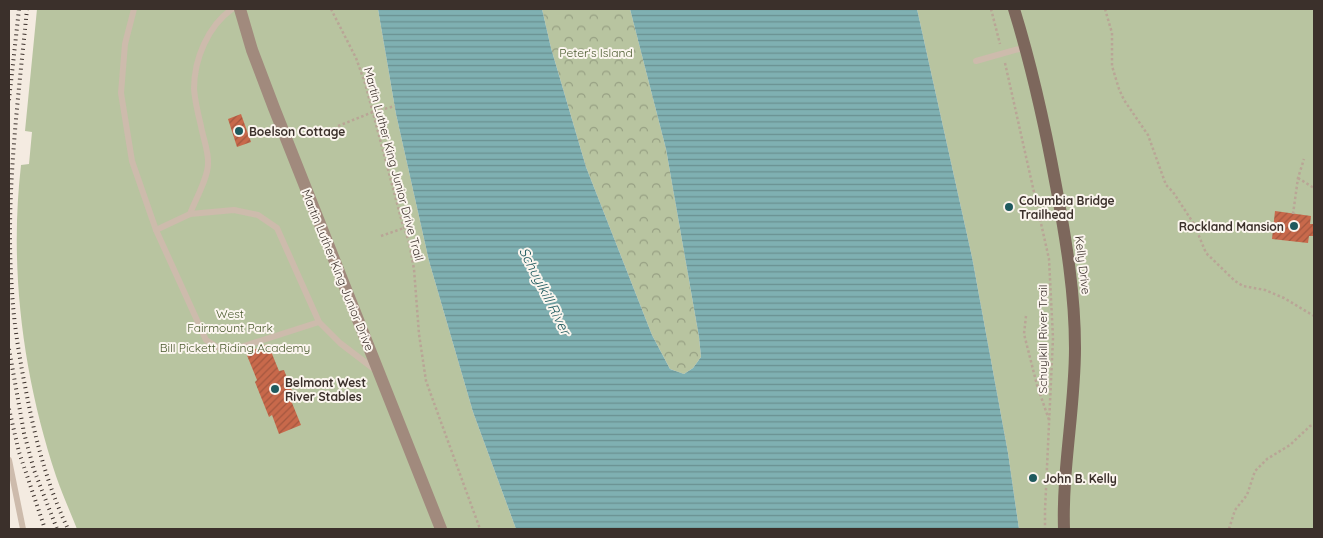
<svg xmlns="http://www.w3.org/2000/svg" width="1323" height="538" font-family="Quicksand,sans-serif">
<defs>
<pattern id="forest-crowns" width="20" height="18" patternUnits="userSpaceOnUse" patternTransform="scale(1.25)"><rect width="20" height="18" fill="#b8c4a0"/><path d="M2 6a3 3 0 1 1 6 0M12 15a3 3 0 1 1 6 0" fill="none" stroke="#97a083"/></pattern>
<pattern id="water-rules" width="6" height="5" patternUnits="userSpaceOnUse" patternTransform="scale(1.25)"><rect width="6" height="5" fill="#7fb0b2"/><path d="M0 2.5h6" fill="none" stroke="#699091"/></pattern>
<pattern id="building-hatch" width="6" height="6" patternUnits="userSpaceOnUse" patternTransform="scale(1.25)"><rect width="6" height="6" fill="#c8694b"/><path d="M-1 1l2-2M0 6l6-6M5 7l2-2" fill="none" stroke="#a4573f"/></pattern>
</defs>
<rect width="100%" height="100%" fill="#f4ebe1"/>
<polygon fill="url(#forest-crowns)" points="542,9 630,9 666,149 699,337 701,357 693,368 684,374 670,369 652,335 586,167 551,48"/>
<g fill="#b8c4a0">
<path d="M37,9h341l18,105 33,147 44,151 43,117h-439c-7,-18 -15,-35 -21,-53 -33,-100 -47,-207 -35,-311l8,-1 3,-32 -7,-1z"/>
<polygon points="917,9 1314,9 1314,529 1019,529 1008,453 972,257"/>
</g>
<polygon fill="url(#water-rules)" points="378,9 542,9 551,48 586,167 652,335 670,369 684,374 693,368 701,357 699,337 666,149 630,9 917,9 972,257 1008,453 1019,529 516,529 473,412 429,261 396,114"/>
<g fill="url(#building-hatch)">
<polygon points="241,114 251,142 237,147 228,119"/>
<polygon points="1275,211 1311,216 1310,224 1314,224 1314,227 1313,236 1309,236 1308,243 1272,239"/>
<polygon points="268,344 279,371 284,370 294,396 290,398 301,425 279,434 272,415 269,417 255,382 257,380 246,353"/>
</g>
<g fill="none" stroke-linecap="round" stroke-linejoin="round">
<g stroke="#b9a596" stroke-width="2.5" stroke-dasharray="2.5 2.5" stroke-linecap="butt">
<polyline points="331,9 356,58 365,83 402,222 409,242 414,269 419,334 426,381 480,529"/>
<polyline points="991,9 1000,44"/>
<polyline points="1105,9 1112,33 1112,66 1119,89 1124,100 1148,135 1166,185 1173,192 1194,224 1206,253 1235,281 1243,286 1265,290 1284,298 1314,316"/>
<polyline points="1005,63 1049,259 1053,338 1045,510 1045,529"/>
<polyline points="338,126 373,112 395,106"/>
<polyline points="1298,178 1314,188"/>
<polyline points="1293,214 1298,178 1304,159"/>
<polyline points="381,236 404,228"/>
<polyline points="1026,316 1024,334 1037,385 1049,420"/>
<polyline points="1229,529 1235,510 1247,495 1255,471 1267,459 1290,445 1310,426 1314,425"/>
</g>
<g stroke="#cdbbac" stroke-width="6">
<polyline points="134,9 125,44 121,93 132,161 156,230"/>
<polyline points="976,61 1026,47"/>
<path d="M190,214c5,-14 18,-36 18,-50 1,-12 -5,-26 -7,-38 -3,-12 -6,-25 -7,-37 0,-30 14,-63 38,-80"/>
<polyline points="319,322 241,347 217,347 206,340 156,230 190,214 234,210 258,215 277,228 319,322 340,343 374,369"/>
<polyline points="9,460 23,529"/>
</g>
<polyline stroke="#a18a7d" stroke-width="12" points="240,9 252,50 274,108 441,529"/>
<path stroke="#7d675c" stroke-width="12" d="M1014,9c18,58 31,117 42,177 10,54 19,107 19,162 0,60 -13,121 -11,181"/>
<g stroke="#3b302b" stroke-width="4" stroke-dasharray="1 4" stroke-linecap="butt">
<path d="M27,9c-9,93 -22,188 -15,282 2,36 8,70 15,105 9,46 21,91 41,133"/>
<polyline points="9,10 9,9"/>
<polyline points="9,100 19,9"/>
<polyline points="9,349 24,433 34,470 57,529"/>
<polyline points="9,409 19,452 45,529"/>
</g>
</g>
<g fill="#1f5a5e" stroke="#fbf5ee" stroke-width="2">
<circle cx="239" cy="131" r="5"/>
<circle cx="1009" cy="207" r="5"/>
<circle cx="1294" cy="226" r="5"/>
<circle cx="275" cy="389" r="5"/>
<circle cx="1033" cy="478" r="5"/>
</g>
<g text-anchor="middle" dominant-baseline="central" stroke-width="4" stroke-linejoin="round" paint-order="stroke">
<g font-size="12" fill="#4a5a2e" stroke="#fbf5ee">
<text x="596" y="52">Peter's Island</text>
<text x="230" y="313">West<tspan x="230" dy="14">Fairmount Park</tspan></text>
<text x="235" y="347">Bill Pickett Riding Academy</text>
</g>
<g font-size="12" font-weight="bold" fill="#3b302b" stroke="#fbf5ee" text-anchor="start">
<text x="249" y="131">Boelson Cottage</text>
<text x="1019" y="200">Columbia Bridge<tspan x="1019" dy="14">Trailhead</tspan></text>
<text x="1284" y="226" text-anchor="end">Rockland Mansion</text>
<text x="285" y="382">Belmont West<tspan x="285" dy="14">River Stables</tspan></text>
<text x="1043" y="478">John B. Kelly</text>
</g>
<g font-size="12" fill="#3b302b" stroke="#fbf5ee">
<text transform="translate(394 164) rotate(75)">Martin Luther King Junior Drive Trail</text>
<text transform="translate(1083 265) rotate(83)">Kelly Drive</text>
<text transform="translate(338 270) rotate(68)">Martin Luther King Junior Drive</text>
<text transform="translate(1042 339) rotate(-90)">Schuylkill River Trail</text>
</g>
<g font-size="14" font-style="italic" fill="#1f5a5e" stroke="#fbf5ee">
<text transform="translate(545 291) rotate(63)">Schuylkill River</text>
</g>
</g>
<rect width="1323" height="538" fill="none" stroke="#3b302b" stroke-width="20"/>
</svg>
